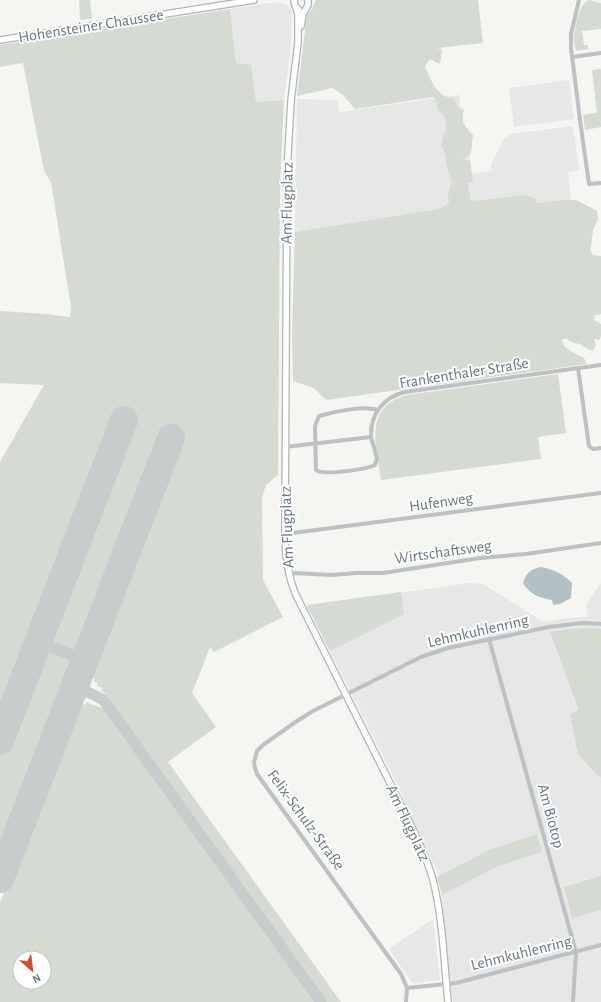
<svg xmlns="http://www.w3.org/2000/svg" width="601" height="1002" font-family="'Alegreya Sans',sans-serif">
<rect width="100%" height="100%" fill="#f5f5f2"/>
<g fill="#e6e7e6">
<polygon points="276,2 287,5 292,11 290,55 284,100 256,102 251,65 236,63 230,9"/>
<polygon points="569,80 574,119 514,127 509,88"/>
<polygon points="459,95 463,129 466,129 472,174 492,171 491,164 504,139 511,134 573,126 579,170 568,172 571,199 536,203 525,195 471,201 468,183 470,209 295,232 297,99 337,100 339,112"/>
<polygon points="469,583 482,584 489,588 544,622 569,618 588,617 586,604 601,583 601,1002 453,1002 439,876 394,778 307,606"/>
<polygon points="433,919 440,980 414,983 410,980 389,949"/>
</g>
<g fill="#d5dad2" fill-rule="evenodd">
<polygon points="79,0 90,0 92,19 80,20"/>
<path d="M316,0h162l5,43 -47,5 6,1 -1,11 -2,4 -9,-5 -5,7c6,14 11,31 29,32l4,9 6,3c-4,11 1,17 9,25l-2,18 -8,7h7l3,22 -5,1 3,18 54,-6 10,3 1,5 25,-3h15l21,11 1,9 -5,10 -2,16 -1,3 3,6 8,1v58l-6,1 -1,5 7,4v12l-2,4 -5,-1 2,6 -3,6c-4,-1 -8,-3 -12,-6 -5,-3 -9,-1 -15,-7l-4,2 2,6 8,6 12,6 3,6 -261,36 -12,-12 -21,-7 -1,-46 3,-103 145,-23 9,-6 -1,-9 4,-13 -4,-10 -3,-18 -4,-7c2,-15 9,-17 2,-32l-5,-3 -1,-6 -3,-8 -79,12 -13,-15 -10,-6 -35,8 10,-81 5,-6z"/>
<path d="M589,0l12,3v26l-19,2 2,14h4v4l-11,2c-7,-6 0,-37 5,-45 2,-3 5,-4 7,-6z"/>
<polygon points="230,9 236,63 251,65 256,102 284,100 280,185 278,475 266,485 262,497 263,580 283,617 214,652 210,647 192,693 216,727 168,762 341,1002 326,1002 108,701 110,700 109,698 105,696 105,693 101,691 102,688 97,686 98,683 94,682 95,679 93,678 94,675 92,674 93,671 90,670 167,471 172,473 183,442 158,433 148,459 153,461 0,855 0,462 44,385 0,383 0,311 46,314 70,317 71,307 51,182 44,171 23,63 0,67 0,45"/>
<polygon points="601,69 601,127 585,130 583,115 597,113 592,70"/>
<path d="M558,374l8,59 -28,4 3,22 -160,21c-5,-35 -18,-73 26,-85z"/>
<polygon points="401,592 404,614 330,651 307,605"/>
<polygon points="588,628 601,629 601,777 596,774 578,754 570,714 579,710 550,632 570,629"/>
<path d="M86,702l18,7 1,-1 207,287 2,7h-314v-99l77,-198 2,1 1,-3 5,2zM20,958h24v24h-24z"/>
<polygon points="537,834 542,852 496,867 442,895 437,877 489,850"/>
<polygon points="601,876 601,910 572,918 564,887"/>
</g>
<path fill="#b4c1c4" d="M540,567c13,2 22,6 32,16l-1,15 -11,6 -7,1 -1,-5c-12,-2 -23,-6 -29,-17 3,-10 7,-13 17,-16z"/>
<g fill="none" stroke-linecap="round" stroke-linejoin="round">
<g stroke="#c8cccd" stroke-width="11">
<polyline points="38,642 85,660"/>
<path d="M79,674c-4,20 14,17 25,27l217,301"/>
<polyline points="69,701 77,693 87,692"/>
</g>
<g stroke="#c8cccd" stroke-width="28">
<polyline points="0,741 124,420"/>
<polyline points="0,879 171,438"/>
</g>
<g stroke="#afb5b9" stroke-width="8">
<g id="secondary">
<polyline points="294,0 295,6 299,10"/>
<path d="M296,8l2,6v28l-7,59 -4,70 -2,363c0,21 2,39 10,59l115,230c9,19 18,38 23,57 10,40 11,82 15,122"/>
<polyline points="301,26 303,14 308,5 308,0"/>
<polyline points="0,40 254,0"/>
</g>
</g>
<g stroke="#bcc1c4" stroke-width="4">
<polyline points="579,0 571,34 571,48 580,120 589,184 601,183"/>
<polyline points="572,57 601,53"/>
<polyline points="578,368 589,446 593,449 601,448"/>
<path d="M371,437l6,21 -2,7c-8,4 -52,11 -59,5l-1,-44 4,-10c14,-4 45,-11 58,-6"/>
<path d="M285,447l86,-10c-1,-23 13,-40 34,-45l196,-27"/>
<polyline points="285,534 601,493"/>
<polyline points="288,574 293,573 332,575 356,573 383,573 480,558 526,554 601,543"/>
<polyline points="489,639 576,952 573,1002"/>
<polyline points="407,988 456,983 601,945"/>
<polyline points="406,1002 407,988 401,974 257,774 255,768 254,762 257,751 263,745 297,721 313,711 421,657 448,648 549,627 582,623 601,624"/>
</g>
<use href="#secondary" stroke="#fff" stroke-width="5.5"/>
</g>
<g text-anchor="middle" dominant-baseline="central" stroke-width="4" stroke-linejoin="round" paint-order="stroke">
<g font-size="16" fill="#667881" stroke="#fff">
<text transform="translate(91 26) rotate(-9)">Hohensteiner Chaussee</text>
<text transform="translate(287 203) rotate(-89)">Am Flugplatz</text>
<text transform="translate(464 373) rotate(-9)">Frankenthaler Straße</text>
<text transform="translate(441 502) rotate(-8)">Hufenweg</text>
<text transform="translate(287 527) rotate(-92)">Am Flugplatz</text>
<text transform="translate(443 552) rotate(-8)">Wirtschaftsweg</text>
<text transform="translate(478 631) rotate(-13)">Lehmkuhlenring</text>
<text transform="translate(551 816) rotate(75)">Am Biotop</text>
<text transform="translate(306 820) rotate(54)">Felix-Schulz-Straße</text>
<text transform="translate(408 823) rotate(65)">Am Flugplatz</text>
<text transform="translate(521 953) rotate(-14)">Lehmkuhlenring</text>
</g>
</g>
<g transform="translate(32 970) rotate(152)"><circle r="19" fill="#ffffff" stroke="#c2c9cd"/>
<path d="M0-3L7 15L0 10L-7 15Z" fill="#d74830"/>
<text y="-6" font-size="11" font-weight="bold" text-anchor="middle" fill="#667881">N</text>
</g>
</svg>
